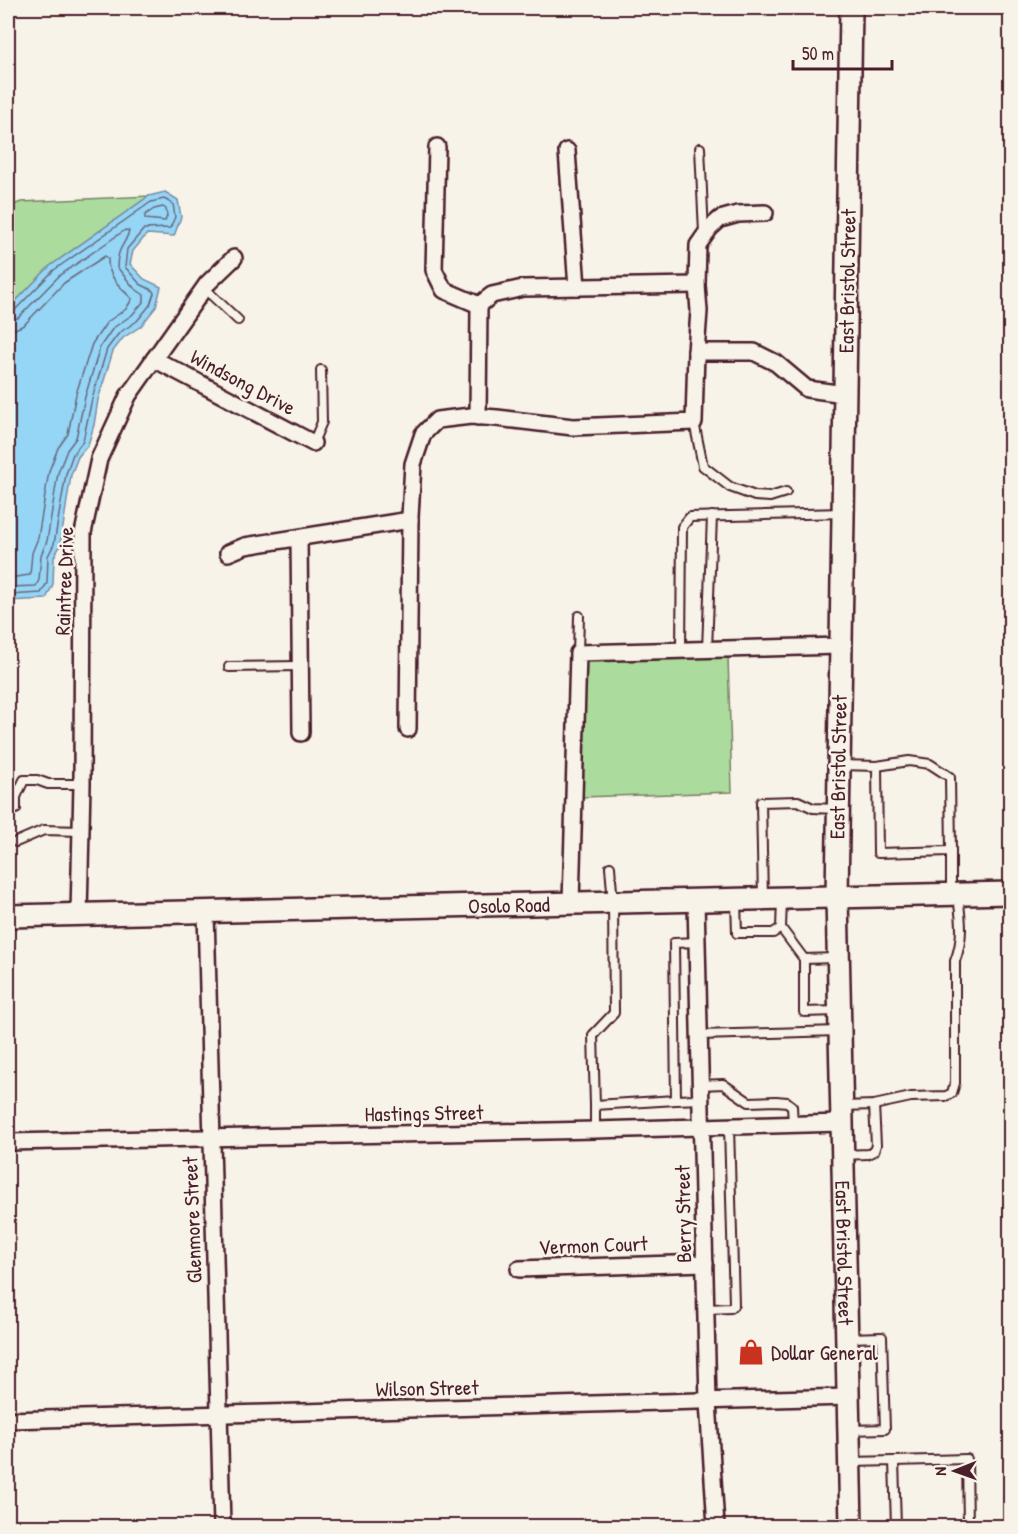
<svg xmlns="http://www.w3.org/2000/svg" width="1018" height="1534" font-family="'Patrick Hand',sans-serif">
<rect width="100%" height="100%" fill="#f7f3e8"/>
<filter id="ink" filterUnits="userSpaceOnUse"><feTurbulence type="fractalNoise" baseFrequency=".0167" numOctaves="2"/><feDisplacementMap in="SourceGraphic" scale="12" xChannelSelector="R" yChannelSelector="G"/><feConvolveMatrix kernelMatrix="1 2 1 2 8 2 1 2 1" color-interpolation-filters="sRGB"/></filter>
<g filter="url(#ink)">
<g fill="#abdc9d" stroke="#7a7e64" stroke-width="1.5">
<polygon points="149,196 50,266 8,309 8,207 21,202"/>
<polygon points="728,657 732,792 582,797 586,660"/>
</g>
<polygon fill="#95d5f6" stroke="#778ca5" stroke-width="1.5" points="165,192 178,200 181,217 174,236 147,234 133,251 130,264 144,279 161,287 156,307 141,326 123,338 113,351 98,400 94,425 88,445 78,457 71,475 60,546 54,557 53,584 46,599 8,601 8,309 50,266 149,196"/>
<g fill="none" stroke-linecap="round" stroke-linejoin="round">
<g stroke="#68687c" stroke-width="1.5">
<polygon points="163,207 166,209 167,216 165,221 145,219 145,215 154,209"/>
<polyline points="8,313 14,311 54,270 151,202 164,199 173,204 175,217 170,228 144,229 127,249 125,267 140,284 152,290 154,293 150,305 137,321 119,333 107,349 92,399 83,441 73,454 66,474 54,544 48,556 47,583 41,593 8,595"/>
<path d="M8,321l10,-3 41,-42 66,-46 4,1c-3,13 -12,16 -12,36l17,21 10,7v6l-12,14 -19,13 -13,19 -15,50 -9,41 -9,12 -9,23 -11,68 -6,14 -2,25 -3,6 -28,1"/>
<path d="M8,330l7,-1 9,-4 40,-42 41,-27 3,2c-1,18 12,29 24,41l-6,10 -19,13 -15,22 -16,50 -8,40 -10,14 -9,23 -11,67 -6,15 -2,22 -22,3"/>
</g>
<g stroke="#4a1f2b" stroke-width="12">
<g id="lane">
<polyline points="700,148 704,233"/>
<polyline points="204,288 238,320"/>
<polyline points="694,422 703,466 730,487 755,496 770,497 786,492"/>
<polyline points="313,443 322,422 321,370"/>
<polyline points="707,650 712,516"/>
<polyline points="681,651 682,527 690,517 843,513"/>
<polyline points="578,653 579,616"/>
<polyline points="229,667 300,666"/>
<polyline points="841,765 877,766 878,853 951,851 951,893"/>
<polyline points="877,766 909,761 930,764 950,777 951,851"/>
<polyline points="16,809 16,797 24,780 37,780 48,784 82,784"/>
<polyline points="16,842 44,830 81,831"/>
<polyline points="763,898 761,802 798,801 813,808 836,809"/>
<polyline points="782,900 781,928 804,959 836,958"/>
<polyline points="736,902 737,933 773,933 781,928"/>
<polyline points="697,942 674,943 676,1100 701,1099"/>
<polyline points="804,959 804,1012 837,1011"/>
<polyline points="699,1035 838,1031"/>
<polyline points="701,1085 723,1084 749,1102 776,1101 787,1102 792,1106 793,1124"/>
<polyline points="595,1105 593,1035 614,1013 613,903 610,867"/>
<path d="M843,1106l31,-1 37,-8 35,-1 6,-3 3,-10v-122c9,-23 6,-42 3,-65"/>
<polyline points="595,1130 595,1105 676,1100"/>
<polyline points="843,1155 868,1154 874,1151 876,1145 874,1105"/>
<polyline points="706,1309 731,1308 734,1304 729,1127"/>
<polyline points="849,1338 882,1337 885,1429 850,1430"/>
<polyline points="894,1461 967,1459 968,1526"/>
<polyline points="851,1462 894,1461 896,1526"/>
</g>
</g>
<g stroke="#4a1f2b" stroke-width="20">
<g id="street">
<polyline points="437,147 434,270 444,290 479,305 478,417"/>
<polyline points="567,151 577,287"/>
<polyline points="479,305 492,295 523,288 697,285"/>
<polyline points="696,352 699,311 697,285 698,245 710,228 720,219 738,214 765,213"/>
<polyline points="154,359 313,443"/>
<polyline points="299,538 301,733"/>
<polyline points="228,553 245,546 410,520"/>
<polyline points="408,729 410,517 413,464 423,434 437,420 471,416 497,418 573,427 694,422 696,352 754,352 776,363 807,389 845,394"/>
<polyline points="696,901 708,1402 716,1526"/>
<polyline points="571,904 578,653 840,646"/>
<polyline points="206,912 222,1526"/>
<polyline points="79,914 82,784 83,533 99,459 128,396 207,284 234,258"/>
<polyline points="8,1142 595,1130 841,1123"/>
<polyline points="519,1269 705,1263"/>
<polyline points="8,1420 848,1397"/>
</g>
</g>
<g stroke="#4a1f2b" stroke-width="26">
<g id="secondary">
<path id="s1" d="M851,8l-14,889 14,629"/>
<path id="s2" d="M8,916l1002,-23"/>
</g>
</g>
<use href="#lane" stroke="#f7f3e8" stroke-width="8"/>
<use href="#street" stroke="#f7f3e8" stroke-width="15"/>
<use href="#secondary" stroke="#f7f3e8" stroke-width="21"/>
</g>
</g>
<defs>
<g id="shop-bare" transform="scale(2.07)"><path d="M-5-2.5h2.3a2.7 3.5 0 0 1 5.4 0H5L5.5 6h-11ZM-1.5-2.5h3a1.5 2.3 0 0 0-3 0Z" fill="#c8321e" stroke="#f7f3e8" stroke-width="2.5" paint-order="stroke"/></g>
</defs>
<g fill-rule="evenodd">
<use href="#shop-bare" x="751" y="1352"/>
</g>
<g text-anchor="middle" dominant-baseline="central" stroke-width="5" stroke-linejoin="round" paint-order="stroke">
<g font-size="21" fill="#4a1f2b" stroke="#f7f3e8">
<text transform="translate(847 281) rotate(-89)">East Bristol Street</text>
<text transform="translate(243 382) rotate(28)">Windsong Drive</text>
<text transform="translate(64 581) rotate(-88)">Raintree Drive</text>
<text transform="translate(838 767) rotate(-89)">East Bristol Street</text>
<text stroke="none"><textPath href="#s2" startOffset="501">Osolo Road</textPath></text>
<text transform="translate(424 1113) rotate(-1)">Hastings Street</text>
<text transform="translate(683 1214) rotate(-91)">Berry Street</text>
<text transform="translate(192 1220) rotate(-92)">Glenmore Street</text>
<text transform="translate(593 1245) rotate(-2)">Vermon Court</text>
<text stroke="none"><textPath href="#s1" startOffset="1245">East Bristol Street</textPath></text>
<text transform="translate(427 1388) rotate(-1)">Wilson Street</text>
</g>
<g font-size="21" fill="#4a1f2b" stroke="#f7f3e8" text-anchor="start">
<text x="771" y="1352">Dollar General</text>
</g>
</g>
<rect width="1018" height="1534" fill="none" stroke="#f7f3e8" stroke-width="30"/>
<rect x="15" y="15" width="988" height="1504" fill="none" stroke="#4a1f2b" stroke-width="2" filter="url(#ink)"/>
<g transform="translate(955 1471) rotate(269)" stroke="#f7f3e8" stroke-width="4.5" paint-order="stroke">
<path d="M0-4.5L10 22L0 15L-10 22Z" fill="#4a1f2b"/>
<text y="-9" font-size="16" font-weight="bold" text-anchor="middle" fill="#4a1f2b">N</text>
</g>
<path d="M793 60v9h99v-9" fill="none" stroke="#4a1f2b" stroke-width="3"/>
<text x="802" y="60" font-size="18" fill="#4a1f2b" stroke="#f7f3e8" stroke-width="4.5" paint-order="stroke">50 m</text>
</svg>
